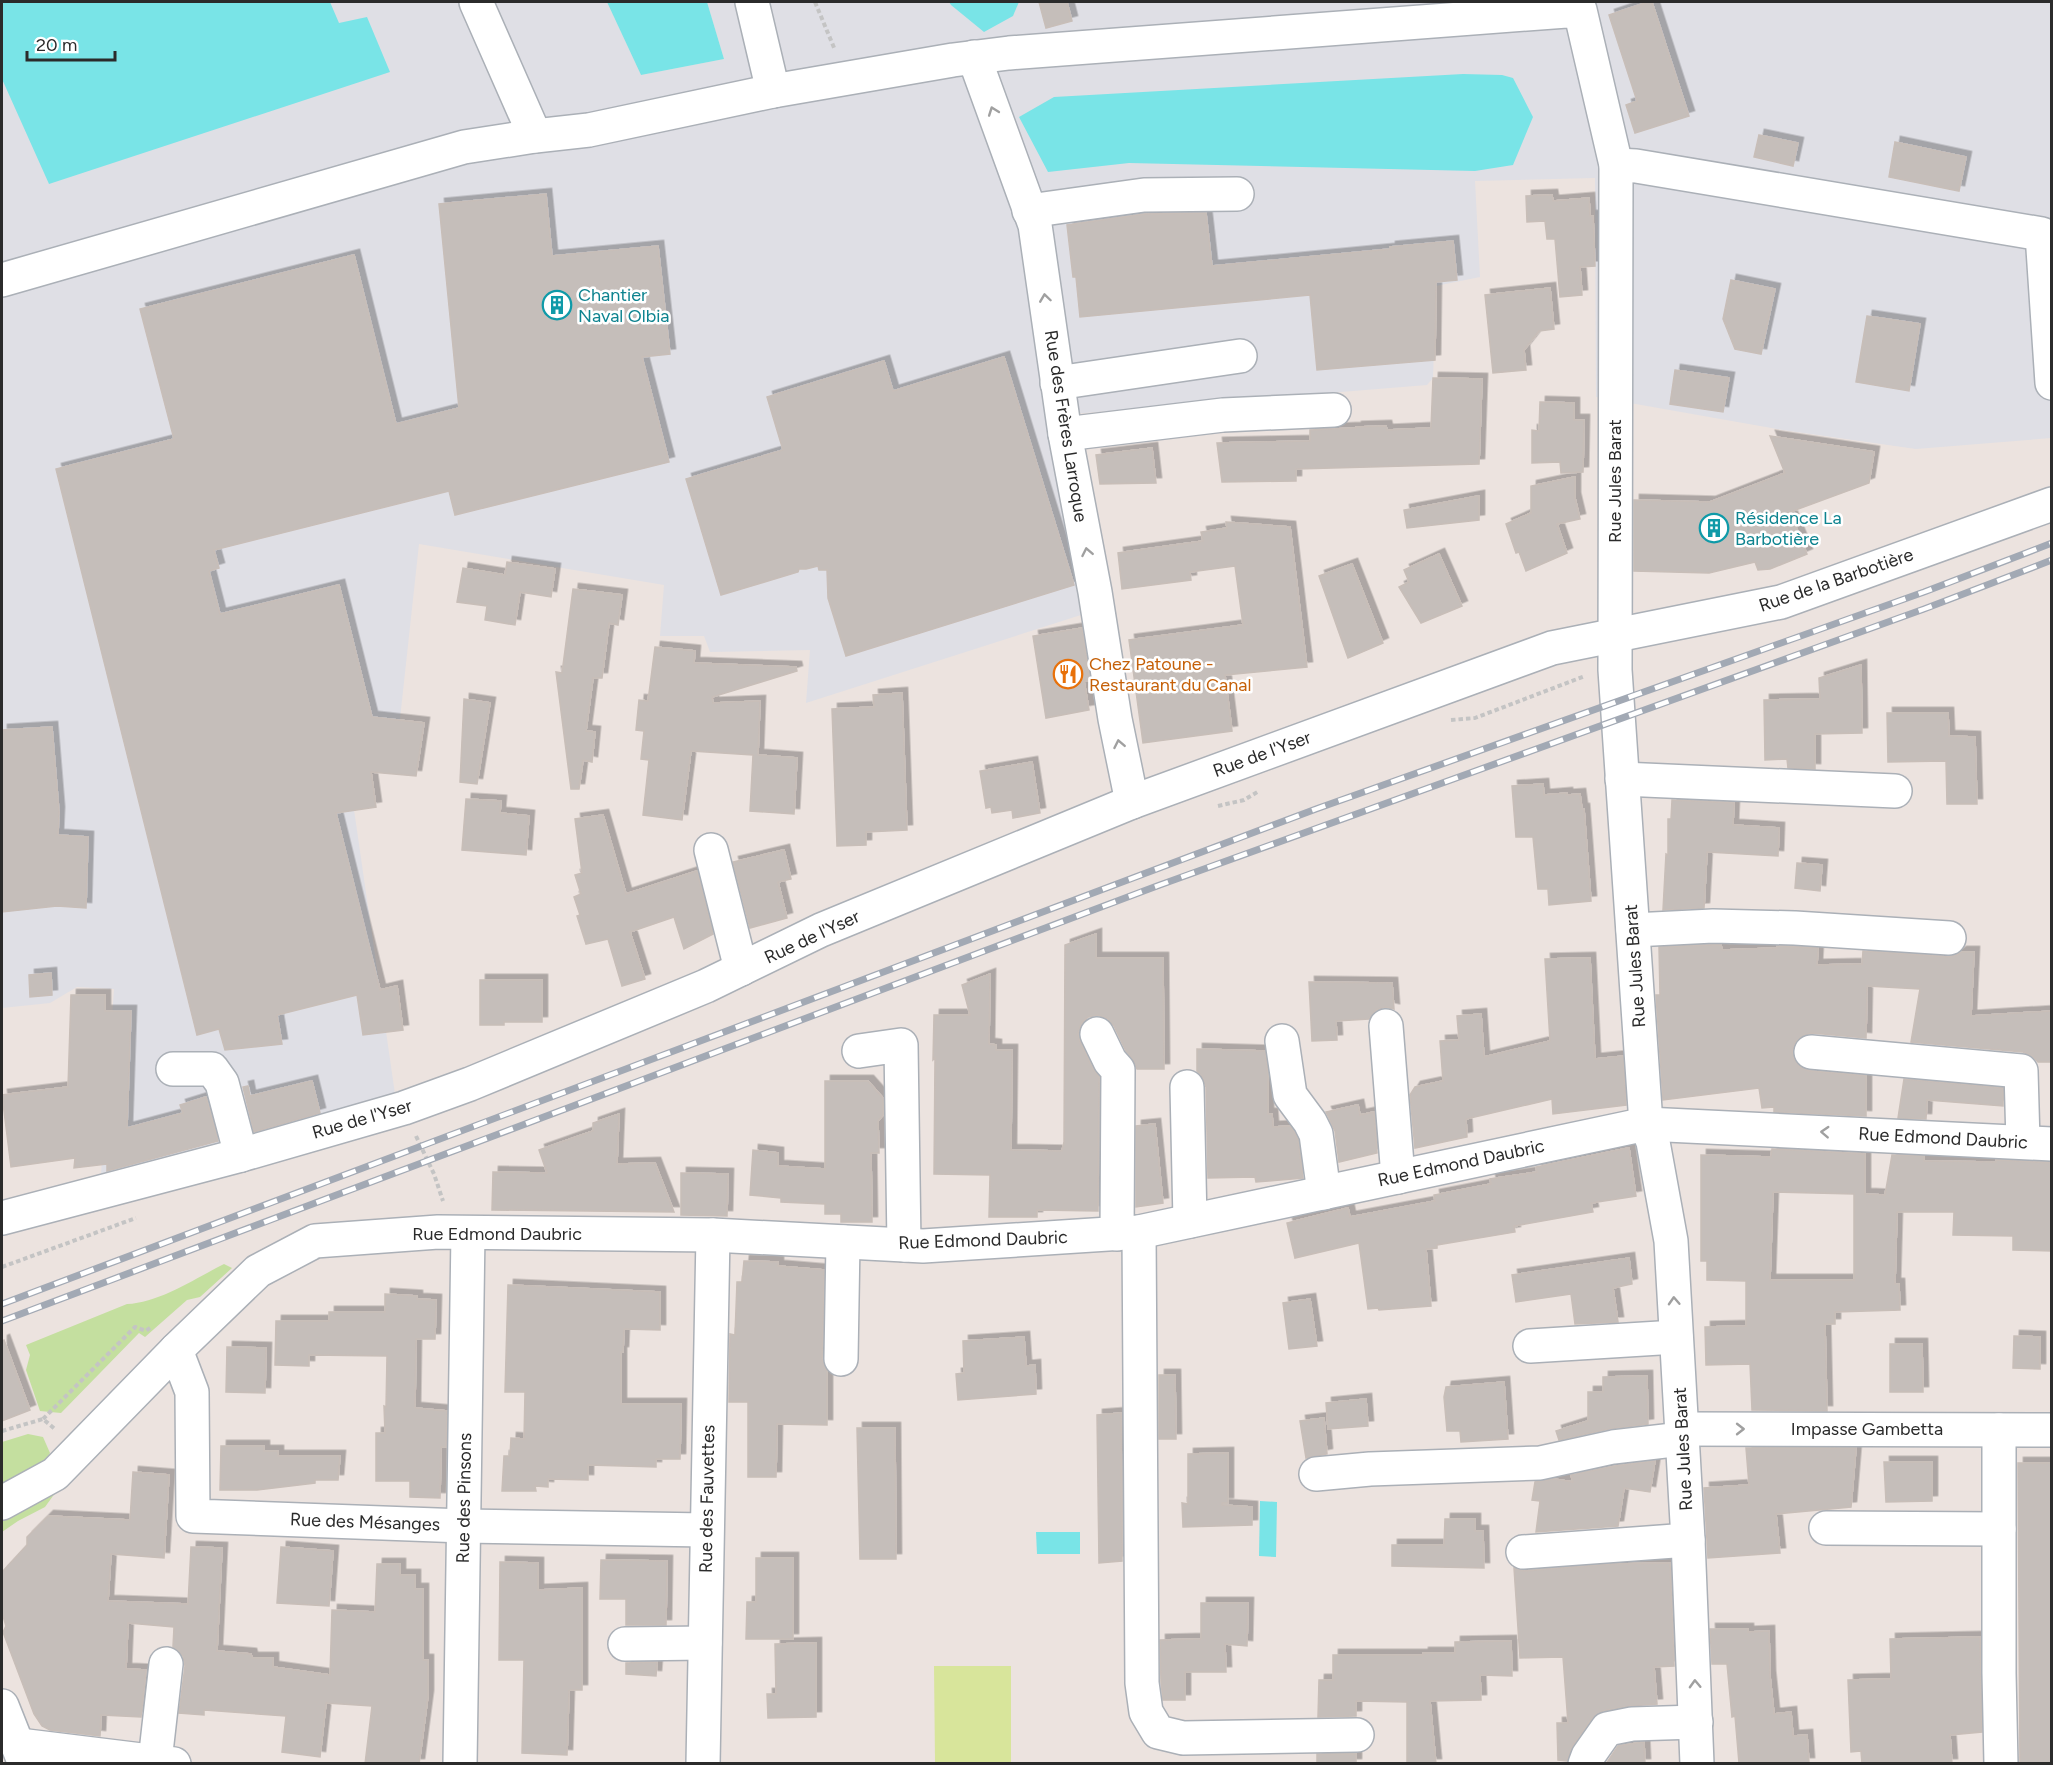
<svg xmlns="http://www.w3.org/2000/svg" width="2053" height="1765" font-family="Figtree,sans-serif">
<defs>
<filter id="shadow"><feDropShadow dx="5.5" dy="-5.5" stdDeviation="0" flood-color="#0004"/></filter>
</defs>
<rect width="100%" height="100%" fill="#ece3df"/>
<polygon fill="#dfdfe5" points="2,2 607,2 641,75 724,59 707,2 949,2 951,5 1013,16 1019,2 2051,2 2051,438 1916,449 1783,430 1596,397 1595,178 1475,181 1480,277 1436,286 1433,378 1427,385 1060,415 1084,614 806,703 810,650 710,652 704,636 660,636 664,585 419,544 394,774 348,768 395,1094 235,1157 101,1174 114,989 77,987 50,1003 2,1008"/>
<g fill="#c4df9f">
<path d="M224,1264l8,4 -32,29 -13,3 -42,37 -6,-4 -78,80 -21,-2 -14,-41 4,-15 -4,-10 101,-41c32,-1 69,-26 97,-40z"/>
<path d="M28,1434l15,3 7,16c-13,20 -23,33 -48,29v-40z"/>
<polygon points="58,1489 45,1507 18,1521 2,1532 2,1519"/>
</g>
<polygon fill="#d8e59b" points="934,1666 1011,1666 1011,1763 935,1763"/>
<g fill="#79e4e7">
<polygon points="2,2 330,2 339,23 367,17 390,72 49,184 2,79"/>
<polygon points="607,2 707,2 724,59 641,75"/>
<polygon points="949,2 1019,2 1013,16 984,32 951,5"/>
<polygon points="1463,74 1502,75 1513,78 1533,117 1513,165 1475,171 1129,163 1048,172 1019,117 1054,97"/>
<polygon points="1260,1501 1277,1502 1276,1557 1259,1556"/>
<polygon points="1036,1532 1080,1532 1080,1554 1037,1554"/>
</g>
<g fill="#c5beba" stroke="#c8beb8" stroke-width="1.5" fill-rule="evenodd" filter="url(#shadow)">
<polygon points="1039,2 1067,2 1072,21 1046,28"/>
<polygon points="1648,2 1652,2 1689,116 1635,133 1626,105 1637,101 1609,15"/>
<polygon points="1759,135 1798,143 1793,166 1754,157"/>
<polygon points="1895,142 1966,157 1959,191 1889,177"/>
<polygon points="546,194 552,256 658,246 670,354 642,357 669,462 455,515 449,491 214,550 219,568 209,571 220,614 339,585 372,717 424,723 416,776 371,772 376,807 336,813 380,990 397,986 403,1030 363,1035 357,995 277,1015 282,1044 225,1050 219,1029 197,1035 56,469 174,439 140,309 354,255 396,424 459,408 439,204"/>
<polygon points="1552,195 1553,201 1589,198 1590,216 1593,216 1595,266 1580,267 1582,295 1560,297 1555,239 1547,239 1545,221 1527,222 1526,196"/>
<polygon points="1206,213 1212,266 1390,249 1390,247 1453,241 1457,280 1436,282 1435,360 1317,370 1310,295 1080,317 1076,277 1073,277 1067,225 1145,214"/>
<polygon points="1731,280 1775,289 1761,354 1735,349 1723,319"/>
<polygon points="1550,288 1554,329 1539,331 1524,350 1526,370 1493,373 1485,295"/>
<polygon points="1867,316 1920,324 1909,391 1856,382"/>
<polygon points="1004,357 1074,585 846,656 828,598 827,570 819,570 818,566 806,569 799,569 798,572 721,595 686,479 783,450 767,397 884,361 893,391"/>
<polygon points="1675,370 1729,378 1723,412 1670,404"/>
<polygon points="1433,378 1482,379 1479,464 1296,469 1296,481 1222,482 1217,443 1310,441 1310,430 1356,428 1356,427 1386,426 1387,430 1431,428"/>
<polygon points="1540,402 1574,403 1574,420 1584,420 1583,472 1561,473 1560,462 1532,463 1532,430 1539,431"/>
<polygon points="1770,436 1874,452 1869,483 1790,512 1807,554 1770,569 1758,570 1755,562 1709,573 1634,571 1634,500 1710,502 1785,473"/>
<polygon points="1152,448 1156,483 1100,484 1096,455"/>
<polygon points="1575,477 1575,498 1580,519 1557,524 1567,553 1526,571 1519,552 1516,553 1506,524 1531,513 1531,486"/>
<polygon points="1479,496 1479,520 1407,528 1404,510"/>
<polygon points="1226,522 1290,527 1307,667 1225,675 1232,731 1143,743 1129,640 1243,625 1235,566 1190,572 1191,580 1122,589 1118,553 1203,541 1201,532 1227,528"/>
<polygon points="1439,554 1462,606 1421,623 1399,587 1409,582 1404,570"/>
<polygon points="507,562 555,569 551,597 520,592 515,625 485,620 487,606 457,602 463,568 505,575"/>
<polygon points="1352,564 1383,643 1348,658 1319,576"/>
<polygon points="573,589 622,595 618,625 609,623 602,678 593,678 586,731 595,732 592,762 583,760 579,789 571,789 556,672 562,673"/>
<polygon points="1082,628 1090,681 1084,681 1089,710 1046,718 1033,636"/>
<polygon points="655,647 695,651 694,663 796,667 797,671 712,697 713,703 760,701 758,755 797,758 794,814 750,811 753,755 691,751 682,820 643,815 649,760 641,759 644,731 636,730 639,700 648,701"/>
<polygon points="1861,665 1862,733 1815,734 1815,769 1788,768 1787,759 1765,760 1764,700 1820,699 1819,678"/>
<polygon points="902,693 907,830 866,832 866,845 837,846 832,709 874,707 873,695"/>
<polygon points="464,699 490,703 477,784 460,782"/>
<polygon points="1887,713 1948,713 1949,736 1975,737 1977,804 1947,804 1946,761 1888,762"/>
<polygon points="52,727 59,812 58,835 88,837 86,908 57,906 2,912 2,730"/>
<polygon points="1032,762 1040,813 1013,818 1012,810 992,813 991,807 986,808 980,771"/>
<polygon points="1543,784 1544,795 1567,793 1567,795 1580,794 1582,809 1584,809 1591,901 1549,905 1548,889 1538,889 1533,837 1516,837 1512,786"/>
<polygon points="466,799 501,801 500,813 529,816 526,855 462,850"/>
<polygon points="1672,800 1734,803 1733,825 1779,828 1778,856 1707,852 1704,908 1663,910 1666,854 1668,855 1668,819 1671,819"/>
<polygon points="603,815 626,894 697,871 713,934 684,949 674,917 630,932 645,979 622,986 608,939 586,944 577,916 580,915 574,897 581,894 575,875 582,873 575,819"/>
<polygon points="784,850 791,879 778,882 787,918 750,928 733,862"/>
<polygon points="1797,863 1822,865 1820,891 1795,888"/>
<polygon points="1096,934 1096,958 1163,958 1164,1069 1137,1069 1132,1058 1126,1051 1114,1026 1108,1019 1098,1015 1088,1017 1081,1024 1078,1033 1080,1042 1093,1069 1099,1077 1098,1211 1037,1210 1037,1217 989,1217 990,1175 934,1174 935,1058 933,1060 934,1015 970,1015 962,985 990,974 989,1044 996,1045 996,1050 1012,1050 1011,1150 1062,1151 1064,1142 1065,945"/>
<polygon points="1713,945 1721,945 1722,950 1777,948 1777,946 1818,948 1817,965 1862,964 1863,951 1948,957 1957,955 1961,952 1974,952 1971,1016 2052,1011 2052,1062 2038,1062 2032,1056 2023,1052 1911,1042 1920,989 1867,986 1866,1038 1812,1033 1804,1035 1796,1041 1792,1051 1794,1059 1800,1067 1809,1071 1866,1076 1866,1116 1774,1112 1774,1107 1762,1108 1759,1088 1663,1100 1656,995 1660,995 1659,947"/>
<polygon points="1590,958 1595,1059 1623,1056 1626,1105 1553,1114 1552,1099 1466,1119 1467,1137 1415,1148 1410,1095 1415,1087 1443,1081 1440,1041 1459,1040 1457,1016 1481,1014 1484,1057 1550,1041 1545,959"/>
<polygon points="51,973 52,995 30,997 29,975"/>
<polygon points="480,980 542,980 542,1022 504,1022 504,1025 480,1025"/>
<polygon points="1309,982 1392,983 1394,1009 1385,1007 1376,1010 1369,1019 1336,1021 1337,1040 1312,1041"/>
<polygon points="71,995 105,995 105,1011 131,1011 127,1128 183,1113 180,1105 206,1097 218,1141 107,1171 107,1164 74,1168 75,1158 11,1167 2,1095 68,1087"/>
<polygon points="1197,1049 1265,1051 1268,1074 1268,1114 1272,1114 1273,1127 1290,1126 1294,1132 1298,1140 1303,1178 1256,1182 1255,1177 1208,1178 1206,1087 1203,1078 1197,1071"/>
<polygon points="1904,1079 2003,1088 2003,1106 1927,1100 1926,1119 1898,1118"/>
<polygon points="312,1081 320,1113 254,1132 243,1087 248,1086 250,1096"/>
<polygon points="825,1081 868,1081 883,1098 883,1115 878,1121 879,1153 871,1153 872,1222 841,1222 841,1214 825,1214 825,1204 781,1202 781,1198 750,1195 753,1150 778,1153 778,1166 825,1169"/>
<polygon points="1358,1105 1360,1115 1374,1112 1377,1153 1339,1162 1335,1131 1326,1112"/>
<polygon points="619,1114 617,1164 655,1163 674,1212 492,1210 493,1172 547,1173 539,1150 593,1131 593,1123"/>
<polygon points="1155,1124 1163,1203 1136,1207 1136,1126"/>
<polygon points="1629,1148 1636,1196 1591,1203 1593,1212 1514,1226 1515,1232 1437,1245 1437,1248 1426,1249 1431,1306 1379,1310 1378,1308 1368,1309 1359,1243 1295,1258 1287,1223 1348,1208 1350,1217 1435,1201 1434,1195 1491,1184 1490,1179 1537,1172 1536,1167"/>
<path d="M1772,1149l93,5v40l20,1 7,-40 32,1v5l72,1v-2l56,3v88l-39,-1v-14l-60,-1 1,-23h-57l-2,72h4l1,26 -65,2v12h-10l2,87 -75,-1 -2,-46 -44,1 -1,-38 41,-1v-45l-39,-1v-19h-6v-106l70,2zM1773,1192l81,2v86h-84z"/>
<polygon points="681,1173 728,1174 727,1216 681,1215"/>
<polygon points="1629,1258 1632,1284 1613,1288 1618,1322 1575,1324 1571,1294 1516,1302 1512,1275"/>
<polygon points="744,1261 778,1262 778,1266 824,1270 822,1359 827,1371 827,1425 777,1424 776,1477 748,1477 748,1402 729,1402 730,1334 735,1335 737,1282 742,1282"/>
<polygon points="508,1285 660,1292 660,1330 624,1329 623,1352 621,1352 621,1404 681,1404 680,1459 656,1459 656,1467 588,1465 588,1480 548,1479 548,1487 535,1486 536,1491 502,1491 504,1456 510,1456 511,1438 524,1439 525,1392 505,1392"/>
<polygon points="385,1294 417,1296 417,1299 436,1300 435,1339 416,1339 415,1408 447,1411 446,1447 441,1447 440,1498 410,1497 410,1481 376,1481 376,1433 385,1433 384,1406 386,1407 387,1356 309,1355 309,1366 275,1365 276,1321 329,1321 329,1312 385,1312"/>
<polygon points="1310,1299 1317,1346 1289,1349 1283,1303"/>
<polygon points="2014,1336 2040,1337 2040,1369 2013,1368"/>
<polygon points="1024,1337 1026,1366 1035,1365 1036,1394 958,1400 956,1374 964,1373 963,1341"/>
<polygon points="4,1340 30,1410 2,1421 2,1341"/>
<polygon points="1890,1344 1922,1344 1923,1392 1890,1392"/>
<polygon points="227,1347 266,1348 265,1393 226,1392"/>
<polygon points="1159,1375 1175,1375 1176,1439 1159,1439"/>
<polygon points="1647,1376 1648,1424 1609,1429 1559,1440 1556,1431 1588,1421 1588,1392 1603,1392 1603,1377"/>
<polygon points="1504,1382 1508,1439 1461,1442 1460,1431 1447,1431 1444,1397 1446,1387"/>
<polygon points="1366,1399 1368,1426 1328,1429 1326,1403"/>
<polygon points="1121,1413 1122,1561 1099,1563 1097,1415"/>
<polygon points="1324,1418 1327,1454 1306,1458 1300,1421"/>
<polygon points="857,1428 895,1428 896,1559 860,1559"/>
<polygon points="221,1446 264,1446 264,1451 278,1451 278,1456 340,1456 338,1480 315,1480 315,1483 257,1490 220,1490"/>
<polygon points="1746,1448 1856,1448 1851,1507 1776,1514 1780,1553 1708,1558 1704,1488 1749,1485"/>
<polygon points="1228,1453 1228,1503 1222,1503 1222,1505 1252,1507 1252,1525 1183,1527 1182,1503 1188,1504 1188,1454"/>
<polygon points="1655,1461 1650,1492 1624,1488 1618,1526 1536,1532 1540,1501 1532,1500 1535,1482 1554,1479 1573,1482 1571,1475 1616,1466"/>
<polygon points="1884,1462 1932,1462 1932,1501 1886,1502"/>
<polygon points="2018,1463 2052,1463 2052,1764 2020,1764"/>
<polygon points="133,1472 169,1475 164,1558 111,1554 108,1601 188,1604 191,1547 222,1548 217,1651 251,1654 252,1658 273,1658 273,1667 330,1675 332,1610 375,1612 377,1564 400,1564 400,1575 415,1575 415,1589 423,1589 423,1660 428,1660 428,1696 419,1764 365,1764 372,1706 326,1703 320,1757 282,1752 286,1716 204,1710 204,1715 179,1713 185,1666 183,1656 173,1647 174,1627 128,1623 126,1669 146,1670 141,1717 101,1715 100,1736 50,1730 42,1726 34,1714 3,1632 6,1626 2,1613 2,1572 27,1545 27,1537 48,1516 130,1520"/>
<polygon points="1445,1519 1475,1519 1475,1531 1483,1531 1484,1568 1392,1566 1392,1545 1444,1545"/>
<polygon points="281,1547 333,1551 329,1606 277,1603"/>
<polygon points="756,1558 793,1558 793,1639 746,1639 747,1602 756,1602"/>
<polygon points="601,1560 667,1561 666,1625 626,1625 626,1599 600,1599"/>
<polygon points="500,1562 538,1563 538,1590 582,1588 582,1690 569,1690 567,1755 522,1753 524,1660 499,1660"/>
<polygon points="1670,1563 1674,1666 1654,1667 1657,1704 1629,1706 1603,1711 1592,1718 1573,1745 1567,1761 1558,1760 1557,1723 1568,1723 1563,1657 1520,1658 1514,1568 1524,1571 1612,1564"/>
<polygon points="1201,1603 1248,1603 1247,1646 1225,1644 1226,1672 1185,1672 1185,1700 1163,1700 1161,1682 1160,1640 1201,1639"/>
<polygon points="1710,1629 1748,1629 1748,1632 1769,1631 1770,1676 1774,1714 1791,1712 1793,1736 1807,1735 1809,1763 1739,1763 1735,1716 1732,1717 1727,1664 1712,1664"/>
<polygon points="1980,1637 1982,1732 1950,1735 1952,1764 1862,1764 1861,1751 1851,1752 1848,1680 1891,1679 1890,1639"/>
<polygon points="1511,1641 1512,1676 1480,1675 1481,1700 1430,1701 1436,1764 1407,1764 1407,1702 1356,1701 1356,1716 1318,1717 1319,1680 1333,1680 1333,1655 1423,1655 1423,1653 1455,1653 1455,1642"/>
<polygon points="816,1643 816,1717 768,1718 767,1694 776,1694 775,1644"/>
<polygon points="657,1662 656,1676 626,1674 626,1663"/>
<polygon points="1644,1742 1645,1764 1606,1764 1618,1746"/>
<rect x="1317" y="1754" width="39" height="10"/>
</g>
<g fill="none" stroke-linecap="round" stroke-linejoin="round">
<g stroke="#abb0b7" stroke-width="36">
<g id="minor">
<polyline points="476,2 535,136"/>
<polyline points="752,2 773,91"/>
<polyline points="974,57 1035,225 1065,434 1095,592 1115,719 1132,802"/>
<polyline points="1616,165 1636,166 2042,234 2052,383"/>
<polyline points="1029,211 1144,195 1237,194"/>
<polyline points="2,280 464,147 535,136 589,130 773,91 953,60 1009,53 1580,10 1616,165 1615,670 1646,1124 1653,1142 1671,1241 1688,1540 1697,1764"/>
<polyline points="1057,383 1240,356"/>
<polyline points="1065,434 1223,415 1334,410"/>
<polyline points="1622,779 1895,791"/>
<polyline points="711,850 741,969"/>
<polyline points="1633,930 1713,926 1795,928 1949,938"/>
<polyline points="1386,1026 1398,1177"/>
<polyline points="1097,1034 1110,1061 1118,1070 1117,1234"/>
<polyline points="1282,1041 1290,1095 1310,1122 1316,1134 1324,1193"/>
<polyline points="859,1051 901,1045 904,1245"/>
<polyline points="1811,1052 2021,1071 2023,1142"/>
<polyline points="173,1069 212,1069 222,1083 241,1155"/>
<polyline points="1187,1087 1190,1221"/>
<polyline points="2,1218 241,1155 404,1108 470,1084 706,986 821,930 1132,802 1552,648 1781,602 2052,504"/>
<polyline points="1139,1232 1142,1683 1146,1712 1158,1732 1183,1738 1357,1735"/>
<polyline points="1530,1346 1676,1337"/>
<polyline points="176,1350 192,1392 193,1516 464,1526 706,1530"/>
<polyline points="841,1359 843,1242"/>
<polyline points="1682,1429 2052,1430"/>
<polyline points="1999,1430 1999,1673 2001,1764"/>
<polyline points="1316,1474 1370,1469 1540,1463 1613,1447 1682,1439"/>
<polyline points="2,1503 55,1474 176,1350 258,1271 315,1241 438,1232 713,1235 923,1246 1139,1232 1646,1124 2052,1144"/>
<polyline points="1826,1528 1999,1529"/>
<polyline points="1523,1552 1688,1540"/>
<polyline points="625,1644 705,1643"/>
<polyline points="2,1706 25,1764"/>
<polyline points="19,1745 174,1764"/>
<polyline points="155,1761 166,1664"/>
<polyline points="460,1764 468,1233"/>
<polyline points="703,1764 713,1235"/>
<polyline points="1585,1764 1588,1756 1607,1729 1632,1724 1696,1722"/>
</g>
</g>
<g stroke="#c4c4c4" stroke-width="4" stroke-dasharray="4.5 3" stroke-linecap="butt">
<polyline points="815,2 835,50"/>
<polyline points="1451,720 1475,718 1585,676"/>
<polyline points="1218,806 1244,800 1259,791"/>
<polyline points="416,1136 434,1174 443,1201"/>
<polyline points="2,1267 136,1218"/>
<polyline points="43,1419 135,1327 146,1331 152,1326"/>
<polyline points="2,1431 43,1419 56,1430"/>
</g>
<use href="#minor" stroke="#fff" stroke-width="33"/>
<g stroke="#a2a9b4" stroke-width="7">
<g id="rail">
<polyline points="2,1304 1316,809 1924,592 2052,543"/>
<polyline points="2,1321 1157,886 1924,609 2052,560"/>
</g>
</g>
<use href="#rail" stroke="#fff" stroke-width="4.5" stroke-dasharray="14" stroke-linecap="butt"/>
</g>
<defs><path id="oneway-chevron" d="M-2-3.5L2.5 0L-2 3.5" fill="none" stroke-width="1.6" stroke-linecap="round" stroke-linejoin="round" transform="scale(1.5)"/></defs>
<g stroke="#a0a0a0">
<use href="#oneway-chevron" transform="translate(993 111) rotate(-110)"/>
<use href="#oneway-chevron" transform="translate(1045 298) rotate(-98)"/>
<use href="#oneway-chevron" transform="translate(1087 552) rotate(-101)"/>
<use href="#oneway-chevron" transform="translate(1119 744) rotate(-101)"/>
<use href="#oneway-chevron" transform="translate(1825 1132) rotate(-177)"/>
<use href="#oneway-chevron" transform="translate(1674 1301) rotate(-93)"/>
<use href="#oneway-chevron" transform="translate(1740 1429)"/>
<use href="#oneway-chevron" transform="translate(1695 1684) rotate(-92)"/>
</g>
<defs>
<g id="building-ring" transform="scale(1.5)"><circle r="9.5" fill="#fff" stroke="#0f9aa8" stroke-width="1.5"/><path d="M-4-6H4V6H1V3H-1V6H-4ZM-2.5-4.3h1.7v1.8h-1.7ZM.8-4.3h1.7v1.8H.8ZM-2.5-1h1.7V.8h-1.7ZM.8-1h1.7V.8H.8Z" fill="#0f9aa8"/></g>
<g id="restaurant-ring" transform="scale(1.5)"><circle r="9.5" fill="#fff" stroke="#e8710a" stroke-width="1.5"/><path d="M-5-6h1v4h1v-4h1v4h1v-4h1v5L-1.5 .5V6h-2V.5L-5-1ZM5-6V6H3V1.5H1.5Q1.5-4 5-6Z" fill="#e8710a"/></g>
</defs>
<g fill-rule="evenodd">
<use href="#building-ring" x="557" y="305"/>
<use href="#building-ring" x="1714" y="528"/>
<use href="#restaurant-ring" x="1068" y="674"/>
</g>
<g text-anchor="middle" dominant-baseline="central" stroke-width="5" stroke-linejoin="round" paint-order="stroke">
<g font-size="18" fill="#0d838f" stroke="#fff" text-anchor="start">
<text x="578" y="295">Chantier<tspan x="578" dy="21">Naval Olbia</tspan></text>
<text x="1735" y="518">Résidence La<tspan x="1735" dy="21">Barbotière</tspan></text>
</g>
<g font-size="18" fill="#2b2b2b" stroke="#fff">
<text transform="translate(1066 426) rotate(81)">Rue des Frères Larroque</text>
<text transform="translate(1615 481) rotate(-90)">Rue Jules Barat</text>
<text transform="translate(1836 580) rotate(-19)">Rue de la Barbotière</text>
<text transform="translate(1262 754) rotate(-20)">Rue de l'Yser</text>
<text transform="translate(812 937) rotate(-25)">Rue de l'Yser</text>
<text transform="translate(1635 966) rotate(-94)">Rue Jules Barat</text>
<text transform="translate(362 1119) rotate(-16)">Rue de l'Yser</text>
<text transform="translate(1943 1138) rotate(3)">Rue Edmond Daubric</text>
<text transform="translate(1461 1163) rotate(-12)">Rue Edmond Daubric</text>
<text x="497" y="1234">Rue Edmond Daubric</text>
<text transform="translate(983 1240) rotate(-2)">Rue Edmond Daubric</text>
<text x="1867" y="1429">Impasse Gambetta</text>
<text transform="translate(1683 1449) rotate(-93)">Rue Jules Barat</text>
<text transform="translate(464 1498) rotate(-89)">Rue des Pinsons</text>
<text transform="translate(707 1499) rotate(-89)">Rue des Fauvettes</text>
<text transform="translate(365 1522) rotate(2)">Rue des Mésanges</text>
</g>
<g font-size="18" fill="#c56008" stroke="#fff" text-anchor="start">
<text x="1089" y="664">Chez Patoune -<tspan x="1089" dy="21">Restaurant du Canal</tspan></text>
</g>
</g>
<rect width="2053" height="1765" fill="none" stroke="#2b2b2b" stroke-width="6"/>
<path d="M27 51v9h88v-9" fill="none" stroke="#2b2b2b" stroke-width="3"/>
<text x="36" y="51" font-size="18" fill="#2b2b2b" stroke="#ffffff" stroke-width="4.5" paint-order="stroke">20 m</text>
</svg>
